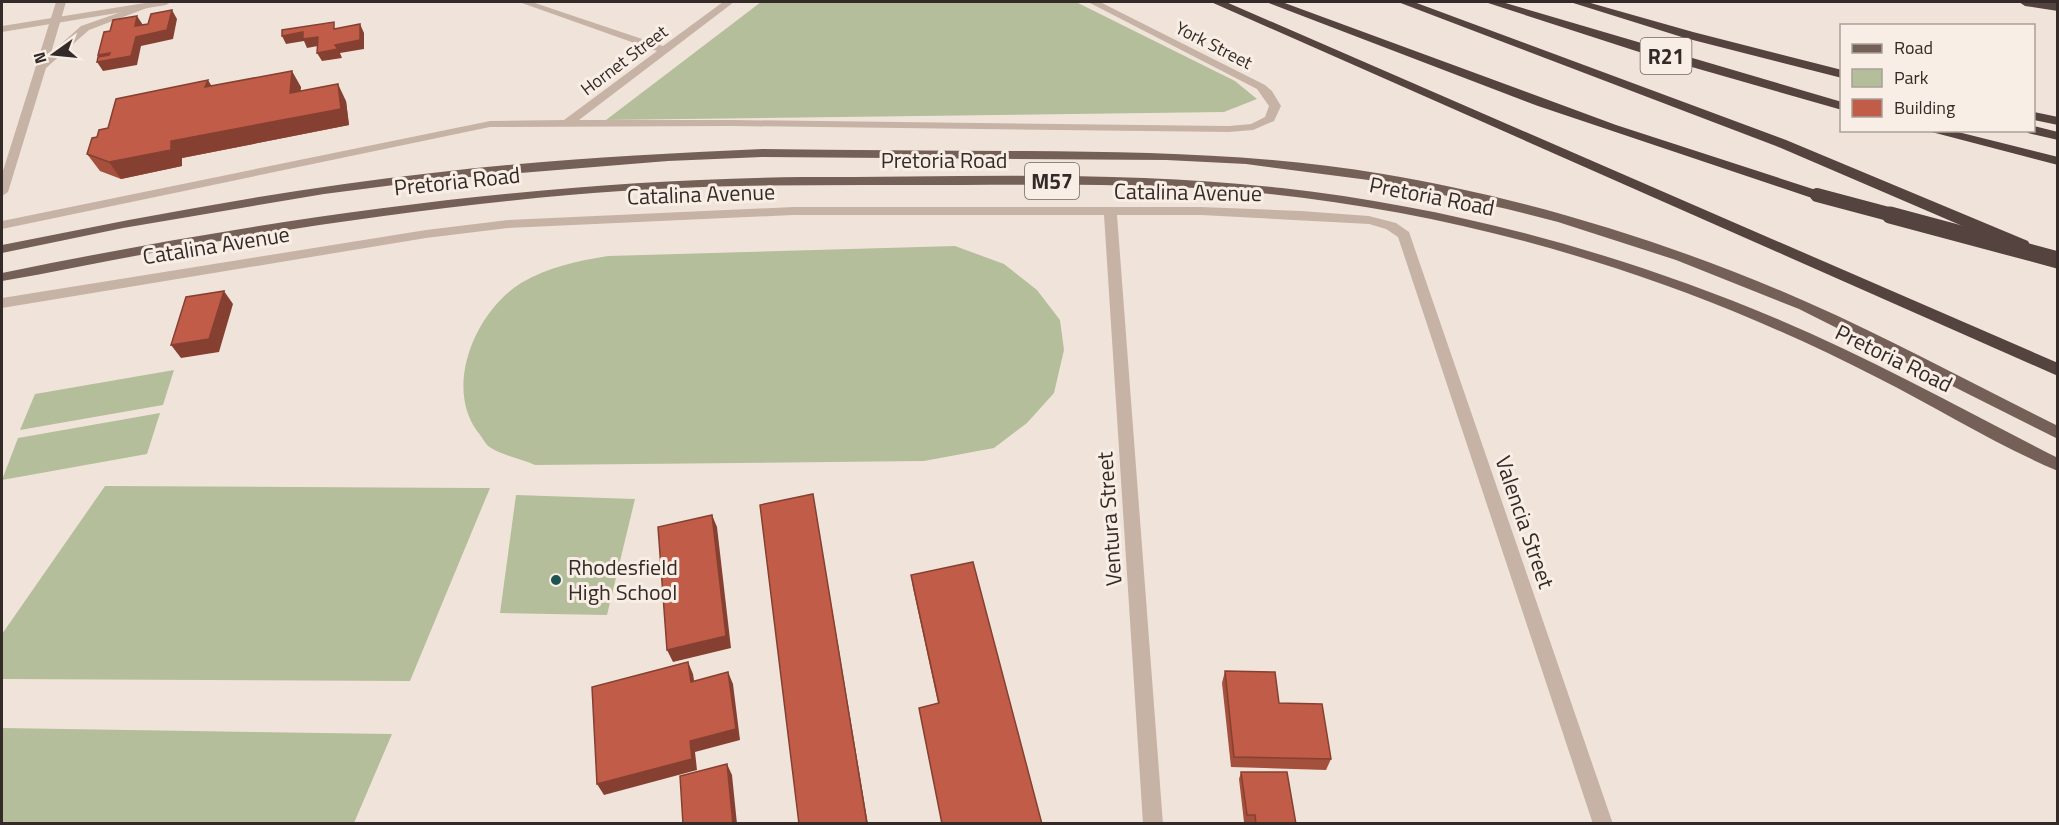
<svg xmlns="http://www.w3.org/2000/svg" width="2059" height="825" font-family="'Titillium Web',sans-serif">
<rect width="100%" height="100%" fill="#f0e4da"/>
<g fill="#b5be9a">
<polygon points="761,2 1076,2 1235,81 1257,99 1224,112 606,120"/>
<path d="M955,246l49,18 33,26 23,30 4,30 -10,43 -27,30 -33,25 -70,13 -389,4c-13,-6 -35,-10 -47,-19 -4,-4 -7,-11 -11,-15 -33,-46 -1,-120 44,-148 27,-16 56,-22 87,-27z"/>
<polygon points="174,370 163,405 20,430 35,394"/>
<polygon points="160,413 147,454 2,480 18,438"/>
<polygon points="105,486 478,488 490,488 410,681 2,679 2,634"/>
<polygon points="516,495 635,499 607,615 500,613"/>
<polygon points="2,728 392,734 354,823 2,824"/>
</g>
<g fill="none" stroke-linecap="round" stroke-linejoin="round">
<g fill="#c7b3a6" fill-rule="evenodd">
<polygon points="151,2 171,2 166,5 2,32 2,26"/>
<polygon points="519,2 532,2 663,46 723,2 734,2 579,120 733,120 1229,126 1251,124 1265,117 1269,106 1257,89 1088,2 1100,2 1265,85 1272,91 1281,106 1274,121 1253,130 1229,132 733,126 490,127 2,229 2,221 490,121 564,120 657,51"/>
<polygon points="793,207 1201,207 1301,211 1369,216 1396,223 1409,232 1613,824 1593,824 1398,237 1386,229 1369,224 1201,215 1117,215 1163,824 1143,824 1104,215 793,215 508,228 426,238 2,308 2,298 426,230 508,220"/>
</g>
<polygon fill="#c7b3a6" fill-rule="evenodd" points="56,2 66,2 51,53 81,26 150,2 160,3 89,30 46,68 8,192 2,196 2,174"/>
<g fill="#756058" fill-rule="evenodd">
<path d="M762,149c88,1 176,2 264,2 120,1 238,3 357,23 140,23 296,71 426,129 84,37 166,82 249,123v13l-259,-130 -123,-49 -118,-38 -51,-13 -123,-27 -138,-18 -80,-4 -404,-3 -94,4 -235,19 -109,14 -201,34 -121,25v-8c142,-29 285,-56 430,-72 109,-13 220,-19 330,-24z"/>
<path d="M802,177c160,0 321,-7 480,11 169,19 336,64 493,130 97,41 189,92 283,140v13c-62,-26 -120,-63 -180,-93 -92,-47 -187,-87 -285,-117 -112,-35 -227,-58 -344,-69 -95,-9 -191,-7 -287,-7 -131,0 -262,-2 -393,10 -134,12 -268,31 -400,55 -56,9 -112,22 -167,31v-8c263,-54 531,-93 800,-96z"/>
</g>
<g fill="#54433e" fill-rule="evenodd">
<polygon points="1211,2 1226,2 2058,363 2058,376"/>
<polygon points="1266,2 1282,2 1616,125 1822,192 1824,195 1822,198 1812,198 1538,106"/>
<polygon points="1398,2 1414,2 1786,140 2028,241 2030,245 2028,249 2016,249 1776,146"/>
<polygon points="1485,2 1502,2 1842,102 1842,110 1636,51"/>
<polygon points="1570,2 1587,2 1693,32 1842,70 1842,78 1685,38"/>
<polygon points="2019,2 2058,3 2058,11 2025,6"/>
<polygon points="2034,112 2058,117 2058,125 2034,120"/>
<polygon points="2034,126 2058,132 2058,140 2028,133 2026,130 2034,130"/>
<polygon points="1924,130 1950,130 2058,157 2058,165"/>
</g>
<polyline stroke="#54433e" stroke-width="14" points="1817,195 1896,216"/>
<polyline stroke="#54433e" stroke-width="17" points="1890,215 2058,260"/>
</g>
<g fill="#a54f3d">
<polygon points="211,86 301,87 300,91 346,101 349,125 182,158 182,166 121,179 100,171 87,154 97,137 108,128"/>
<polygon points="911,575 1042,824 942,824 919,708 938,703 913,588"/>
<polygon points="1225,671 1279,703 1331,759 1326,770 1231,767 1222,683"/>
<polygon points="1241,772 1296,824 1252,824 1252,822 1244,822 1239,779"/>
</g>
<g fill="#864032">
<polygon points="172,10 177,19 173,39 141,46 137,65 103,71 97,62 102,61 98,55 110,53 136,37"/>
<polygon points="137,16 143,25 135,26"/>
<polygon points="360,24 364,33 364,49 340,53 342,58 322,61 317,53 335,45"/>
<polygon points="303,32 318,37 323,45 307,48 304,41 286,44 282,36"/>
<polygon points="292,71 301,87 299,109 290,93"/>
<polygon points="208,80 218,97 205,87"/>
<polygon points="338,84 346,101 349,125 182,158 182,166 121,179 109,162"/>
<polygon points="224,291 233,304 219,352 181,358 171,345"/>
<polygon points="813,494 815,507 868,824 867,824"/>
<polygon points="712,515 717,527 731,648 673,662 667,650"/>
<polygon points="688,662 693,674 696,693 691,682"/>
<polygon points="728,672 733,684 740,740 695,752 697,770 604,795 597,784"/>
<polygon points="727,764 732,775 737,824 733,824"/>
</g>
<g fill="#c05c47" stroke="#864032" stroke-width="1.5">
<polygon points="172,10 167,30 136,37 131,56 97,62 98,57 109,55 110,53 98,55 104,32 110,31 113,20 137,16 135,26 148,24 151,14"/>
<polygon points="334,22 334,29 360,24 360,40 335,45 338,49 317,53 318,37 303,39 303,32 282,36 282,30"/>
<polygon points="292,71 290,93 338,84 341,109 171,141 171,150 109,162 87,154 92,138 97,137 99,130 108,128 116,99 208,80 205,87"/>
<polygon points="224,291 209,339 171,345 186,297"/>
<polygon points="813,494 867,824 799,824 760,505"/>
<polygon points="712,515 726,636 667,650 658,527"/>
<polygon points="973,562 1042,824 942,824 919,708 939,703 911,575"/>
<polygon points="688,662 691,682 728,672 736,729 690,741 692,759 597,784 592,687"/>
<polygon points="1225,671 1275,672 1279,703 1322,704 1331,759 1234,757"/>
<polygon points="727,764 733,824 683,824 680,776"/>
<polygon points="1241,772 1287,772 1296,824 1256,824 1255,815 1247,815"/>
</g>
<circle fill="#1e5353" stroke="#f8eee5" stroke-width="2" cx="556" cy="580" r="6"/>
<g text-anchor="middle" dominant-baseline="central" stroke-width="6" stroke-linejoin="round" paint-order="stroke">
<g font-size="18" fill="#342a27" stroke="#f8eee5">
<text transform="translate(1214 45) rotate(27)">York Street</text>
<text transform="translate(624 60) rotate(-37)">Hornet Street</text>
</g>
<g fill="#f8eee5" stroke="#6f6560" stroke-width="1.5">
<rect x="1640.5" y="38" width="51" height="36" rx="4.5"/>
<rect x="1025" y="163" width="54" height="36" rx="4.5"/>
</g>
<g font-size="21" font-weight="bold" fill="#342a27">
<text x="1666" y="56">R21</text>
<text x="1052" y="181">M57</text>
</g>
<g font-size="22" fill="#342a27" stroke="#f8eee5">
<text x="944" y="160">Pretoria Road</text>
<text transform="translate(457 181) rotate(-6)">Pretoria Road</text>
<text transform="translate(1188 192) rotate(1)">Catalina Avenue</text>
<text transform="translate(701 194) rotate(-2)">Catalina Avenue</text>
<text transform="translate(1432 196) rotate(11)">Pretoria Road</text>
<text transform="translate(216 245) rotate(-9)">Catalina Avenue</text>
<text transform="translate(1894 358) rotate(26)">Pretoria Road</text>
<text transform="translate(1109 519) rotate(-94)">Ventura Street</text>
<text transform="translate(1525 522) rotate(71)">Valencia Street</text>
</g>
<g font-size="22" fill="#342a27" stroke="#f8eee5" text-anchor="start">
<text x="568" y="567">Rhodesfield<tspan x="568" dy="25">High School</tspan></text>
</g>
</g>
<rect width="2059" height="825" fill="none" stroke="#342a27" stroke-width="6"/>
<rect x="1840" y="24" width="195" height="108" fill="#f8eee5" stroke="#aaa099" stroke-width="1.5"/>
<rect x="1852" y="44" width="30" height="9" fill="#756058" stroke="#aaa099" stroke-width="1.5"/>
<text x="1894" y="54" font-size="18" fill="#342a27">Road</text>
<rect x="1852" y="69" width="30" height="18" fill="#b5be9a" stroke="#aaa099" stroke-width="1.5"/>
<text x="1894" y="84" font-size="18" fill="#342a27">Park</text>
<rect x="1852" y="99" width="30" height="18" fill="#c05c47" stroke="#aaa099" stroke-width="1.5"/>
<text x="1894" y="114" font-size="18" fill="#342a27">Building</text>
<g transform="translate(54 54) rotate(255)" stroke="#f8eee5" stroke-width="4.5" paint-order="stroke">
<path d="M0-4.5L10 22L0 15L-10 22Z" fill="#342a27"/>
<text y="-9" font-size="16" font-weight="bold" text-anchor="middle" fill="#342a27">N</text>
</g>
</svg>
